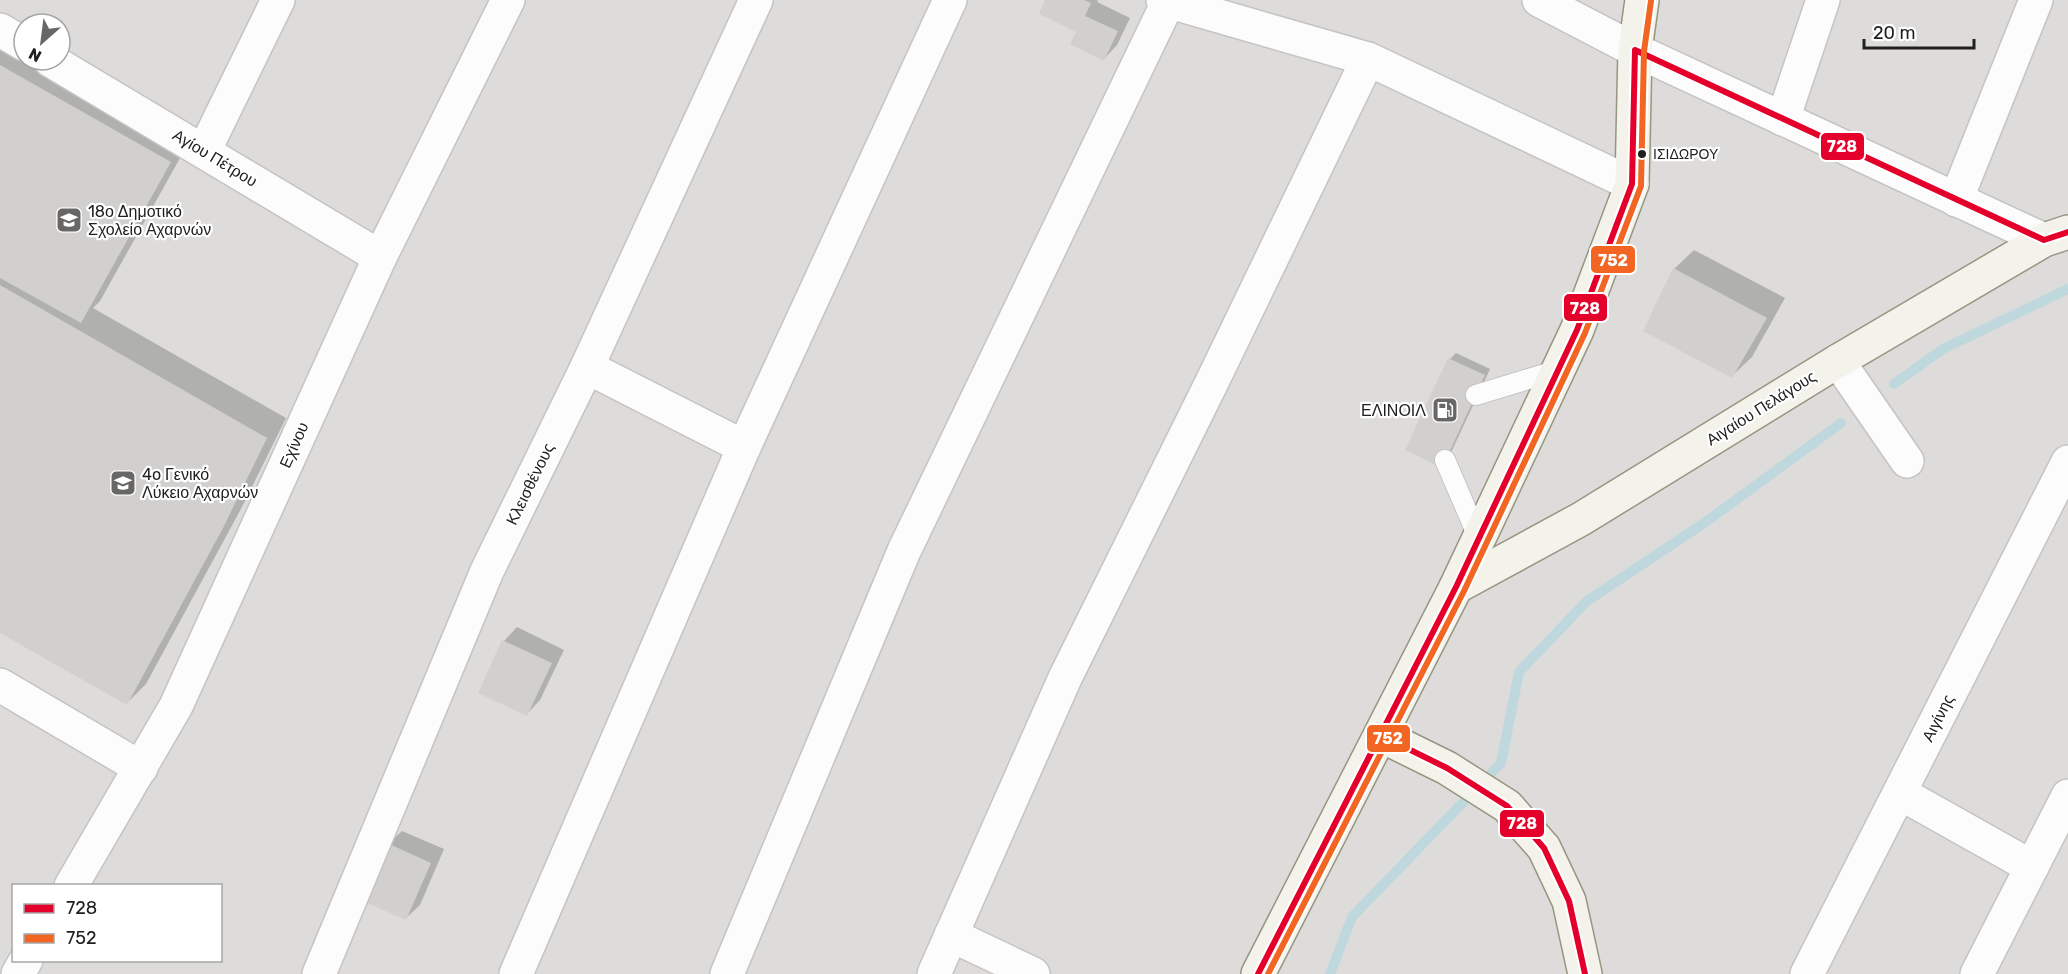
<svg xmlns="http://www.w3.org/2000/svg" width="2068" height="974" font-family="Rubik,sans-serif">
<rect width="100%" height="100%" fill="#eeece9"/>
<path fill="#dddcda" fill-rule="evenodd" d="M0,0h2068v974h-2068zM24,24h36v36h-36zM14,886h206v74h-206z"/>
<g fill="#0003">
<polygon points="1047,0 1098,0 1097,2 1130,18 1117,45 1104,59"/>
<polygon points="0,35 24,60 45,60 189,142 100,301 93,308 286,418 242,507 146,684 127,703 0,631"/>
<polygon points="1694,250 1785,298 1752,357 1732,376 1674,269"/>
<polygon points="1456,353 1490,369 1448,459 1450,359"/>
<polygon points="517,627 564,650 540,700 527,714 480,692 504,641"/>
<polygon points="402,831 444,849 420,905 406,918 388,844"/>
</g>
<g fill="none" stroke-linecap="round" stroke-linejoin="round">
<g stroke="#bfd8de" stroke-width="10">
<polyline points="1894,384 1943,349 2068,289"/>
<polyline points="1330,974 1352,917 1501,763 1519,672 1587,601 1707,521 1841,423"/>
</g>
</g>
<g fill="#d2d0ce">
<polygon points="1045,0 1084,0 1091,3 1085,16 1118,31 1104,61 1070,44 1076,32 1039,14"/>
<polygon points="0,65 171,162 81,323 0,278"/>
<polygon points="1673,268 1767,318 1732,378 1643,331"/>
<polygon points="0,285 267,438 223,528 127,705 0,633"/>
<polygon points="1448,358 1485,375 1442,468 1405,450"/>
<polygon points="502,640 552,663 527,716 478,693"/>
<polygon points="387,843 431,863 406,920 363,901"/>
</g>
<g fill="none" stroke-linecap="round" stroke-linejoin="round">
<g stroke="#c5c4c3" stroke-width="22">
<g id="lane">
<polyline points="1476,395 1558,370"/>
<polyline points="1445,460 1479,539"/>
</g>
</g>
<g stroke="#c5c4c3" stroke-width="36">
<g id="street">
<polyline points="1163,0 1368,59 1632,184"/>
<polyline points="1539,0 1635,50 2044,240"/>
<polyline points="0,30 24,44"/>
<polyline points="50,60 380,257"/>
<polyline points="1783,119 1823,0"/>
<polyline points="204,151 278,0"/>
<polyline points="1956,200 2036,0"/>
<polyline points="1838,361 1907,461"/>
<polyline points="587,367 744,447"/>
<polyline points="0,685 141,768"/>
<polyline points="1900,793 2032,867"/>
<polyline points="71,886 176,706 380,257 508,0"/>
<polyline points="951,935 1033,974"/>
<polyline points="18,974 26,960"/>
<polyline points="319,974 487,571 587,367 756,0"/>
<polyline points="516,974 744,447 950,0"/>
<polyline points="727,974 904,551 1169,0"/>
<polyline points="934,974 1065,678 1211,384 1368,59"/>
<polyline points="1807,974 2068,462"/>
<polyline points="1977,974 2068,796"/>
</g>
</g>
<g stroke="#959682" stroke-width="36">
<g id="secondary">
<polyline points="1456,587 1581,519 1838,361 2044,240 2068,232"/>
<polyline points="1382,736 1447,768 1507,806 1544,848 1569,901 1585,974"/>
<polyline points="1258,974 1456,587 1577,330 1632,184 1635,50 1642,0"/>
</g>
</g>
<use href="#lane" stroke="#fcfcfc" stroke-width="20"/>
<use href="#street" stroke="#fcfcfc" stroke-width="33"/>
<use href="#secondary" stroke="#f3f3ec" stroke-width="33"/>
<g stroke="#fff" stroke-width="10">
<g id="bus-1">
<polyline points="1382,736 1447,768 1507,806 1544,848 1569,901 1585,974"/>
<polyline points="1258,974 1456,587 1577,330 1632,184 1635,50 2044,240 2068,232"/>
</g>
</g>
<g stroke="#fff" stroke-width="10">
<polyline id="bus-2" points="1268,974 1464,591 1585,333 1641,186 1644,51 1651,1"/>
</g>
<use href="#bus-1" stroke="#e4002b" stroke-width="6"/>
<use href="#bus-2" stroke="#f26522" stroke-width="6"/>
</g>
<defs>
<g id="school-square" transform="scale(1.35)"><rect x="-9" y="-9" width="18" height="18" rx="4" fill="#686766" stroke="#fff"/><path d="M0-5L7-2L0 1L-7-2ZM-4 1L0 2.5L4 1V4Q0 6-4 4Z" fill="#fff"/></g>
<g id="fuel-square" transform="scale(1.35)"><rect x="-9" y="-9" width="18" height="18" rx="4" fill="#686766" stroke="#fff"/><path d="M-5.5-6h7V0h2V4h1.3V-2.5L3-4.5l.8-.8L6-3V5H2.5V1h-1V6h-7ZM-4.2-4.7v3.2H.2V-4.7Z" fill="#fff"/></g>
</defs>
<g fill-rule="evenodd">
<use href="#school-square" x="69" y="220"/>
<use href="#fuel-square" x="1445" y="410"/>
<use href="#school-square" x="123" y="483"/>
</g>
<circle fill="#202020" stroke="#fff" stroke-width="2" cx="1642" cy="154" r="5"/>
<g text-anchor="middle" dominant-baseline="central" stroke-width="4.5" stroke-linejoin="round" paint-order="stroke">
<g font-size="14" fill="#202020" stroke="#fff" text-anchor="start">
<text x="1653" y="154">ΙΣΙΔΩΡΟΥ</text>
</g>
<g font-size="16" fill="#202020" stroke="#fff">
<text transform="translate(215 158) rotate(31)">Αγίου Πέτρου</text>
<text transform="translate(1761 408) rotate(-32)">Αιγαίου Πελάγους</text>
<text transform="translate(294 445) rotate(-66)">Εχίνου</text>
<text transform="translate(530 484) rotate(-64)">Κλεισθένους</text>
<text transform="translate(1938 718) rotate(-63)">Αιγίνης</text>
</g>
<g font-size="16" fill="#202020" stroke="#fff" text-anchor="start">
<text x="88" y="211">18ο Δημοτικό<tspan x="88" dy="18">Σχολείο Αχαρνών</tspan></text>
<text x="1426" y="410" text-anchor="end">ΕΛΙΝΟΙΛ</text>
<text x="142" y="474">4o Γενικό<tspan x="142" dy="18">Λύκειο Αχαρνών</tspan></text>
</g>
</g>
<g stroke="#fff" stroke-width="2">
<rect x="1820" y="132" width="45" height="29" rx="6" fill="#e4002b"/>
<rect x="1590" y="245" width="46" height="29" rx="6" fill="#f26522"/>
<rect x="1563" y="293" width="45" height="29" rx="6" fill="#e4002b"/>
<rect x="1366" y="724" width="45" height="29" rx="6" fill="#f26522"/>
<rect x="1499" y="809" width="46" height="29" rx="6" fill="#e4002b"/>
</g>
<g font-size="16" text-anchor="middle" font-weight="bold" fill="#fff">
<text x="1842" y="152">728</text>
<text x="1613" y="266">752</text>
<text x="1585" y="314">728</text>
<text x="1388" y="744">752</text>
<text x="1522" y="829">728</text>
</g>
<rect x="12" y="884" width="210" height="78" fill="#ffffff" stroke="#a6a6a6" stroke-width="1.5"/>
<rect x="24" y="904" width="30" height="9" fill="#e4002b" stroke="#a6a6a6" stroke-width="1.5"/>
<text x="66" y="914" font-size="18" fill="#202020">728</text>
<rect x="24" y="934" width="30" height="9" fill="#f26522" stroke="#a6a6a6" stroke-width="1.5"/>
<text x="66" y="944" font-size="18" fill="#202020">752</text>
<g transform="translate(42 42) rotate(208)"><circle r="28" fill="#ffffff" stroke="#a6a6a6" stroke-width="1.5"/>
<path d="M0-4.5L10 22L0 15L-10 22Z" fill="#686766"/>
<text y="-9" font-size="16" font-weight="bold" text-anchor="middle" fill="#202020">N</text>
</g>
<path d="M1864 39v9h110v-9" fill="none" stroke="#202020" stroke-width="3"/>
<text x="1873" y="39" font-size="18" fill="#202020" stroke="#ffffff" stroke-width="4.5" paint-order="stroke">20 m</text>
</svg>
